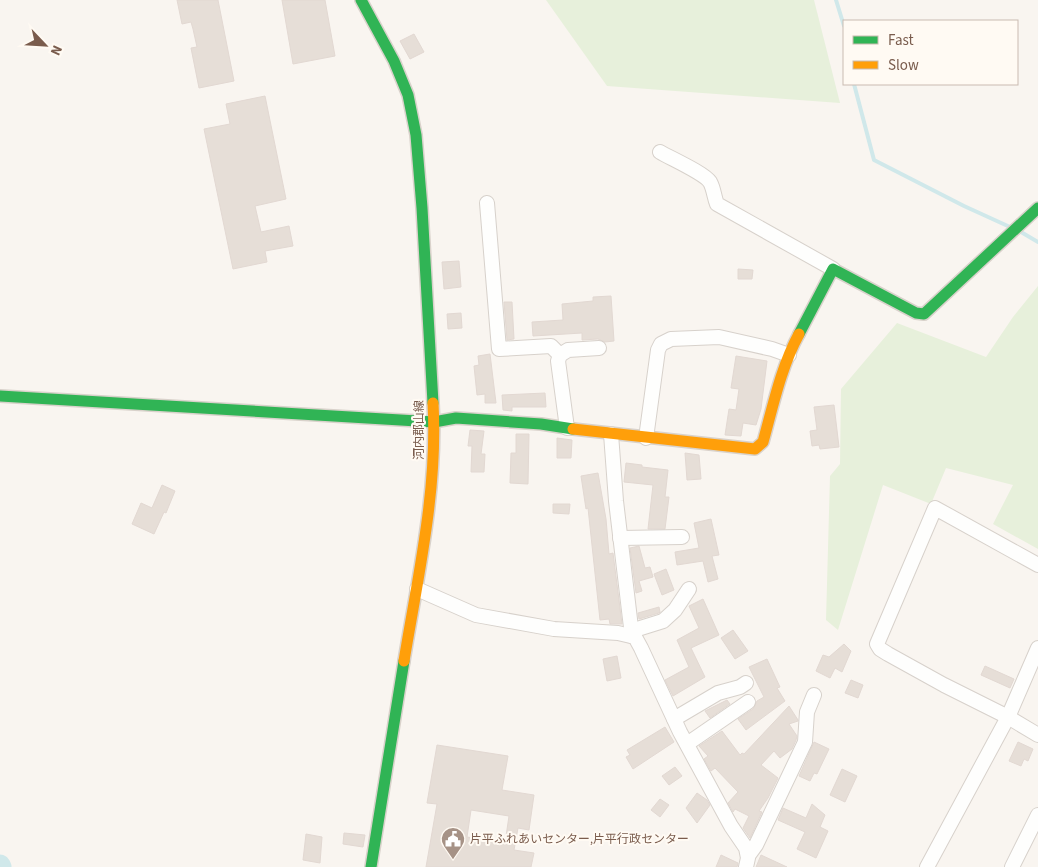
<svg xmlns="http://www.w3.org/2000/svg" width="1038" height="867" font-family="'Source Sans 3','Noto Sans JP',sans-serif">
<rect width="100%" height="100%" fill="#f9f5f0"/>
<g fill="#e7f0db">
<polygon points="546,0 814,0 840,103 607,86"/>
<polygon points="1038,286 1038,549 993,524 1013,485 946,468 931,504 883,485 838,630 826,620 830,476 840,464 841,389 897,323 986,357 1013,317"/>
</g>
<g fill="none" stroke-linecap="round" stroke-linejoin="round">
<g stroke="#d0e8ea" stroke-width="4">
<polyline points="836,0 844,26"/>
<polyline points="854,84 874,160 964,206 1010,227"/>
<polyline points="1021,232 1038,242"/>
</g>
<polyline stroke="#d0e8ea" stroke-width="21" points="0,865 1,867"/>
</g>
<g fill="#e6ded7" stroke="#e2d8d2" fill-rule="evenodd">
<polygon points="177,0 218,0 234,81 199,88 191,48 197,47 193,29 191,22 182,24"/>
<polygon points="282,0 325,0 335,56 293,64"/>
<polygon points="414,34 424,52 410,59 400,41"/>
<polygon points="265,96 286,199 255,206 261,232 289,226 293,246 265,251 267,262 233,269 204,129 230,124 226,104"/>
<polygon points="459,261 461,287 444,289 442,262"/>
<polygon points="738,269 753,270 752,279 738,279"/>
<polygon points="611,296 614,341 605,342 598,339 582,340 582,333 533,336 532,322 563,320 562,304 593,301 593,297"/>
<polygon points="504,302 512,302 514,339 507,340"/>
<polygon points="461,313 462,328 448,329 447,314"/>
<polygon points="490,354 496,403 485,403 485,394 477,395 474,366 479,365 478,356"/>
<polygon points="736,356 767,361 761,409 756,425 743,423 741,436 725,435 729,409 736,410 739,389 731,388"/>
<polygon points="545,393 546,407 512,407 512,411 503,410 502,395"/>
<polygon points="834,405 839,447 820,449 819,445 812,446 810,431 817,430 814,407"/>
<polygon points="470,430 484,431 481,454 485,454 484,472 471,472 472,446 468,446"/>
<polygon points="516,434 529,434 528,484 510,483 511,453 516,453"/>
<polygon points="557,438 572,440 571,458 557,458"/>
<polygon points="685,453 699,455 701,479 687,480"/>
<polygon points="626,463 642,465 642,467 668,470 665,497 669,497 665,529 648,529 653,485 624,482"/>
<polygon points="598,473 606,519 609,554 613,553 622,624 610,624 609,619 600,620 588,508 586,509 581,476"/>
<polygon points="162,485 175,491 166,513 164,512 154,534 132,524 141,503 152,508"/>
<polygon points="553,504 570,504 569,514 553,513"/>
<polygon points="711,519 719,555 712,556 718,579 708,582 703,561 677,565 675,552 699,548 694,523"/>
<polygon points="639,546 645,568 650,567 653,577 639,581 642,591 636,593 630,548"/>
<polygon points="666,569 674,590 662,595 654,574"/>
<polygon points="703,599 719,635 691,648 705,677 673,696 665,680 689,667 677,640 699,628 689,606"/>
<polygon points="659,607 660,612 659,613 639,619 638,613"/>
<polygon points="733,630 748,651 735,659 721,638"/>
<polygon points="844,644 851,651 842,672 835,668 830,678 816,671 823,655 829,657"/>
<polygon points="617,656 621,678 607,681 603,659"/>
<polygon points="767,659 780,687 777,688 785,701 746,730 738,719 753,709 757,701 764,697 749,667"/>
<polygon points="985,666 1014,679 1010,688 981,675"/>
<polygon points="851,680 863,685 858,698 845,693"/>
<polygon points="727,700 730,704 710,718 705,711"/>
<polygon points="789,706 798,720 798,721 789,724 797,736 796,740 792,749 780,758 774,751 761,765 778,778 768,798 759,811 762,812 750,838 743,828 749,816 735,809 733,812 728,803 738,792 715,768 711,771 704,759 708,756 699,746 722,731 740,755 742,753 744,754"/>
<polygon points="665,727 674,742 633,769 626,757 630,755 627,750"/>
<polygon points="814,742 829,749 817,774 814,773 810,781 799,776"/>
<polygon points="1018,742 1033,749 1028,761 1024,759 1021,766 1009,761"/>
<path d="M437,745l71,11 -6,34 32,5 -5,35 -11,-2 -4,22 20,3 -3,14h-105l11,-63 -10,-1zM471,810l38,6 -4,27 -38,-6z"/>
<polygon points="675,767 682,776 669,785 662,776"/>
<polygon points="842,769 857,776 845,802 830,795"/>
<polygon points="697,793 707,800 710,805 697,823 686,808"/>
<polygon points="660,799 669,805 660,817 651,810"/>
<polygon points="812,804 825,815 820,827 828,831 816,858 797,849 805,832 778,820 783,808 806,818"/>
<polygon points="344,833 365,835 363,847 343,844"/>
<polygon points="306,834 322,837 320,863 303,860"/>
<polygon points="721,855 738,863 737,867 716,867"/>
<polygon points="761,855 787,867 756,867"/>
</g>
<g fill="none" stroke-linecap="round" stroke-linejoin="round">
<g stroke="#d7d1cb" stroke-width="16">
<g id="street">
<path d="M660,152c10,6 44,21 50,30 4,7 4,15 7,22l116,65"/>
<polyline points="487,203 499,349 551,346 560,355"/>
<polyline points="567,428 558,361 560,355 568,350 599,348"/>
<polyline points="611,434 616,501 632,636"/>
<polyline points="646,438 658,350 661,344 671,339 719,337 772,349 789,355"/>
<polyline points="620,538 682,537"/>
<polyline points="1038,565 935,508 877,644 880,649 888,654 944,685 1008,717 1038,735"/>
<polyline points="417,589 476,615 554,629 618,633 635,637 641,648 680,732 731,826 746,848 748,858 746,867"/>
<polyline points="631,631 663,621 675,610 689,589"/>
<polyline points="674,719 718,693 740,687 746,683"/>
<polyline points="687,744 748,702"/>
<polyline points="748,856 756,845 805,742 807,712 814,695"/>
<polyline points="927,867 1008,717 1038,648"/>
<polyline points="1012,867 1038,815"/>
</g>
</g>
<g stroke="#d9d2cb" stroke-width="14">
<g id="fast">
<polyline points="361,0 394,61 408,95 416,135 422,208 433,403"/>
<polyline points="799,334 833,269 916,313 924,314 1038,208"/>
<polyline points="0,396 434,422 456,418 541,424 573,429"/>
<polyline points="371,867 404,661"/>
</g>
</g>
<g stroke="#d9d2cb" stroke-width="14">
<g id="slow">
<path d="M573,429l182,20 8,-7c10,-36 18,-75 36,-108"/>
<path d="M404,661c14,-85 34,-172 29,-258"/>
</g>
</g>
<use href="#street" stroke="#fefefd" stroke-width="14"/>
<use href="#fast" stroke="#30b455" stroke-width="11"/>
<use href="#slow" stroke="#ff9f0a" stroke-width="11"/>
</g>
<defs>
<g id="civic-pin" transform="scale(1.25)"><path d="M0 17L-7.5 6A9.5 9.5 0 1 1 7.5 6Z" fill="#a69286" stroke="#fffaf3"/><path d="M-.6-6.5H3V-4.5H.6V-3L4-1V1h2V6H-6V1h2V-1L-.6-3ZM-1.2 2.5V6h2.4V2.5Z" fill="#fff"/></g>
</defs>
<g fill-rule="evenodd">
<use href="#civic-pin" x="453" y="839"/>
</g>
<g text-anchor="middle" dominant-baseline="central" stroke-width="4" stroke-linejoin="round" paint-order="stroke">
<g font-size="12" fill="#7a5c4d" stroke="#fffaf3">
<text transform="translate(419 430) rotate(-90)">河内郡山線</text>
</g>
<g font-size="12" fill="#7a5c4d" stroke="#fffaf3" text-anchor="start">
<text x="470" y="839">片平ふれあいセンター,片平行政センター</text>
</g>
</g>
<rect x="843" y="20" width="175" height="65" fill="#fffaf3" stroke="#cabbb1"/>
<rect x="853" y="36" width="25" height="8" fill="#30b455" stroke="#cabbb1"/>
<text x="888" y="45" font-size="15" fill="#7a5c4d">Fast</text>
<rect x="853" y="61" width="25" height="8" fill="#ff9f0a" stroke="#cabbb1"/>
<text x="888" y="70" font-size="15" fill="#7a5c4d">Slow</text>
<g transform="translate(45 45) rotate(115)" stroke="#fffaf3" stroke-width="4" paint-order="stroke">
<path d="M0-4L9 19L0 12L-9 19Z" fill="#7a5c4d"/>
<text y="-8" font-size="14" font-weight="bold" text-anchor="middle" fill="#7a5c4d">N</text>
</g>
</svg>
